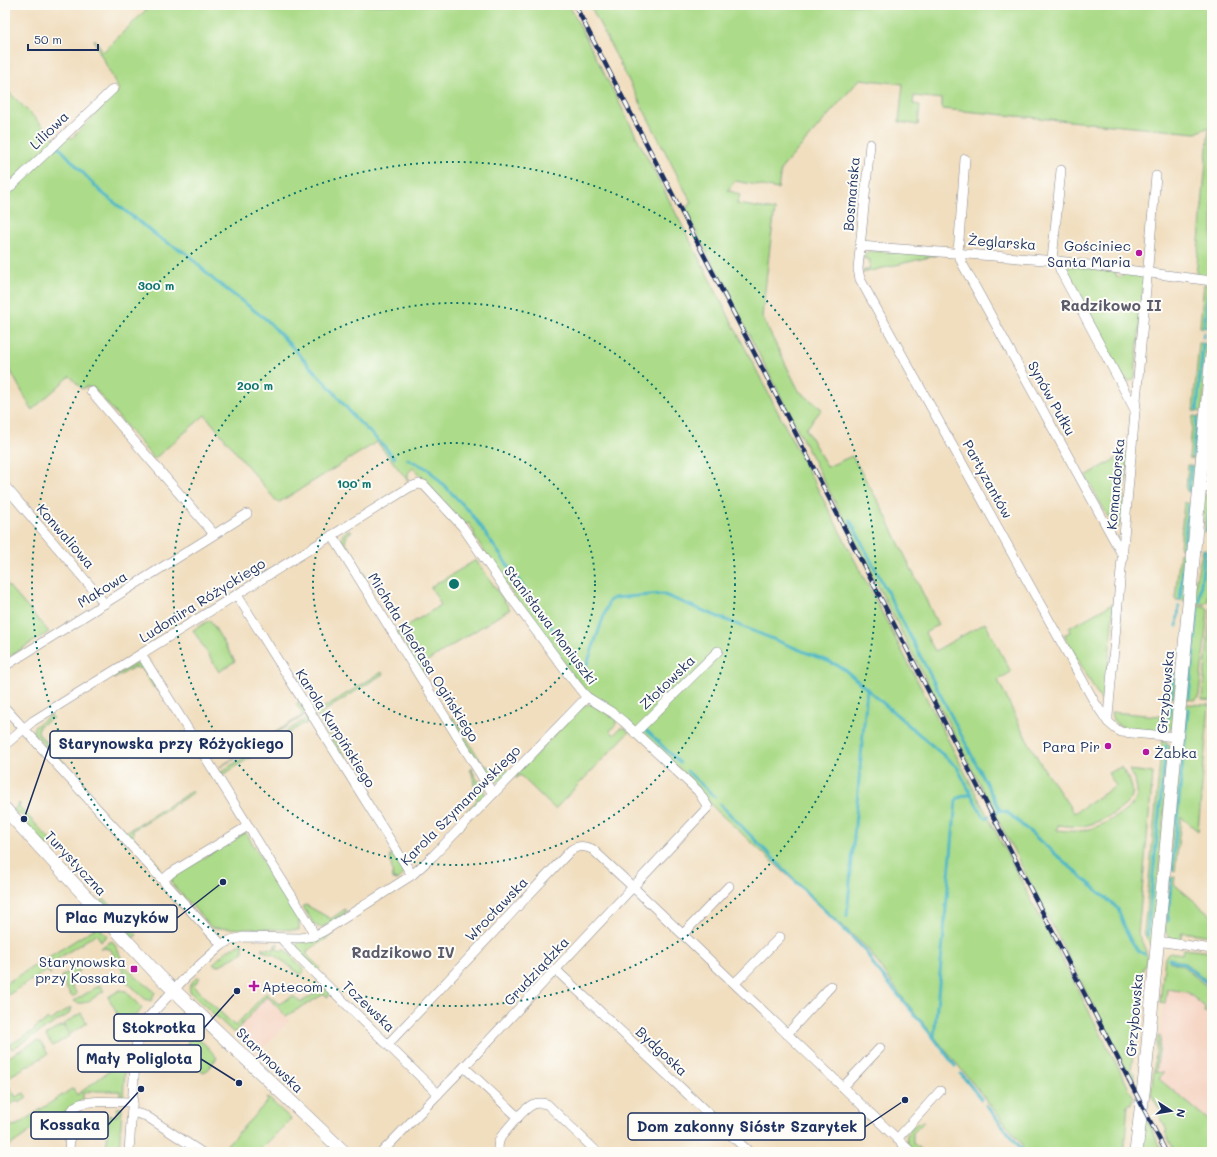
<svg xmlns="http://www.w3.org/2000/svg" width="1217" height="1157" font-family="Mali,sans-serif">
<rect width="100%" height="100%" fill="#fdfcf7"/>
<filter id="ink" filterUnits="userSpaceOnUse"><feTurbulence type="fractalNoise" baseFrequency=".025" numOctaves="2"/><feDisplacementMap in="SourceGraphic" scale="8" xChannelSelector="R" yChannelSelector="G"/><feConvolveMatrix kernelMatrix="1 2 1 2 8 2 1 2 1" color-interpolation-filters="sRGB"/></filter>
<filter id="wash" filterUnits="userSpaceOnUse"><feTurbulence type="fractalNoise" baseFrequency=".012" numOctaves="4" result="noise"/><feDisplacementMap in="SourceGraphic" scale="16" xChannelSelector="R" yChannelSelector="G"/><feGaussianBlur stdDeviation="0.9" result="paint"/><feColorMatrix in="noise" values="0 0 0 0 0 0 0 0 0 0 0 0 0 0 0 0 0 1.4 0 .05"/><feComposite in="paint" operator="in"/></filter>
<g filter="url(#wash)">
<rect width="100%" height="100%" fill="#f1debf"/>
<g fill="#f5d3c1">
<polygon points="1166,985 1189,989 1212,1008 1212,1128 1154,1078"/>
<polygon points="267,996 290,1020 257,1055 234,1032"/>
</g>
<g fill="#acdb89" stroke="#648574">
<polygon points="151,5 569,5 783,422 1133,1096 1131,1104 1128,1104 1124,1152 1017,1152 1023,1145 902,997 867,948 716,810 681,770 607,704 588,692 573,675 516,599 474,536 474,532 469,523 465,525 413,468 408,473 408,481 377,442 278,503 205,415 154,459 94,388 86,387 82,389 70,376 32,410 5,361 5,196 66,136 72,138 119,90 94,41 95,39 103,52"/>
<path d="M590,5h622v269l-5,3 -11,-1 13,-149 -13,6 -254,-24v-10l-28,-3 -1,8 7,1 -2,20 -19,-3 4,-38 -43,-5 -79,90 -3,20 -43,-8 -7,9 12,5 -3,9 38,6 -5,36 -8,71 37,74 23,18 -16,20 21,38 25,-11 30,52 56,117 -13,8 10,18 50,-28 26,49 -13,8 28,58 18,31 30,44 42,-27 -8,-13 13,-6c5,8 13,18 11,28 -3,14 -36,29 -49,31 -8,1 -16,0 -25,-1l-1,5c10,1 19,2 29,0 13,-3 37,-15 46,-25 3,-3 5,-8 5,-11 1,-9 -4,-16 -8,-24l24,3 -15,161c5,11 14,23 5,35l-12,101 3,3v12l-449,-875 6,-8z"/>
<polygon points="5,88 56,139 5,188"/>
<polygon points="869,251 938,255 862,273 864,270 869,270 870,260 863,258 864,255"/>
<polygon points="1069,266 1116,272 1116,276 1122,277 1123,273 1143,276 1144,277 1135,377 1133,380 1128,381 1123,379 1065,272"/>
<polygon points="1204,284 1209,286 1212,290 1210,328 1200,327"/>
<polygon points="1199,343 1209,344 1202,412 1193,411"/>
<polygon points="1193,416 1202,417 1196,459 1189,458"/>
<polygon points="1129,451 1122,518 1120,519 1119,527 1115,528 1113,526 1086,476"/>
<polygon points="1188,465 1198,466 1196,490 1192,492 1188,492 1186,489"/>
<polygon points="1208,492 1212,492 1212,531 1210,533 1205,532 1203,503 1204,496"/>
<polygon points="1184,503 1189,503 1194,506 1190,547 1186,549 1180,548"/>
<polygon points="348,530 351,530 352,531 347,535 345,542 368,580 365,581 341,542 343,534"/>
<polygon points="1203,549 1208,550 1212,554 1208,601 1205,604 1193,603 1196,579"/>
<polygon points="1180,553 1186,554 1189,556 1185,601 1177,600 1175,599"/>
<polygon points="476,560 510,609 421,665 424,671 421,672 397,632 441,605 431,587"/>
<polygon points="5,582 49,632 5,659"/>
<polygon points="1212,601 1212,673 1210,693 1212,694 1212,701 1202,700"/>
<polygon points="1114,603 1105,700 1102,702 1064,635 1070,632 1069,628"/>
<polygon points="1194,605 1205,606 1208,610 1199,696 1196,700 1184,699"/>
<polygon points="210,620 235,661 219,672 193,630"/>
<path d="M134,664c12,-2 17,13 23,22l-3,2 -12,-19 -8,-2 -20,12 -1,-2z"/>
<polygon points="1169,671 1178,672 1174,698 1166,697"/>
<polygon points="382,672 383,674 323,712 321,718 362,783 359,784 316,715 318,711"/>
<polygon points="299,702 305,712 304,716 220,767 218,768 303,715 296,704"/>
<path d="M1166,702l9,1 -3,24c-2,4 -5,5 -9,4z"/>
<polygon points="588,704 594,705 616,719 616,724 610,731 614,735 620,728 625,728 629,732 555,809 520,775 516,779 517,774 582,706"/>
<polygon points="1184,704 1209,705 1198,831 1181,817 1175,871 1169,868"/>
<path d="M1111,712l48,4 2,2 -2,12c-10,2 -39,0 -45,-9 -2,-2 -2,-6 -3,-9z"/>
<polygon points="51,715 53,718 39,726 38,733 68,767 65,769 33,732 34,727"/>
<path d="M453,717l29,46 19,11 5,-5 3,3c-6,6 -10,12 -19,10l-40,-63z"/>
<polygon points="306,719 310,719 311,721 306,724 303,724 221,776 222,771"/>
<polygon points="1162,740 1166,741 1170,747 1152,948 1144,933"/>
<polygon points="473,768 473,769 472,770 478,782 480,780 484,787 485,794 466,816 463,815 477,800 472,773 470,770"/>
<polygon points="192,791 193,793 133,830 133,837 160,867 157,869 125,833 126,832"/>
<polygon points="19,803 20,804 19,806 52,842 47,847 26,824 28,822 19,813 17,815 14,812 16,807"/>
<polygon points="244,833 246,833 299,919 299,930 212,928 171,883 172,877"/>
<polygon points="394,853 403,869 403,875 398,880 393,879 390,855"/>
<polygon points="1175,877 1174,884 1212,916 1212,936 1182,932 1180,940 1171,938 1165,932 1170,878"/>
<polygon points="104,899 137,935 131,939 99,904"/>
<polygon points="306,905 331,919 345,909 346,913 323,927 318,927 313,923 303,907"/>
<polygon points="83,909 107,936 101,941 96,934 53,962 54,964 47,968 51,975 46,971 5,997 5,984 97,927 81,910"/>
<polygon points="333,930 335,933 307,951 307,955 320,968 317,971 295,949 296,945 299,942 316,941"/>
<path d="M112,941c6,7 8,15 12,23 8,12 21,19 31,28l-4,9 -6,-2 -22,-21v-8l-13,-21 -10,-1z"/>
<polygon points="278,943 279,944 276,947 281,951 284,948 300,965 304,971 301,975 275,955 262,951 262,948 275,949 275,945"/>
<path d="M243,944v8l-1,1 -24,13 -5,-2c8,-8 18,-19 30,-20z"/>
<path d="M1183,949l29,3v33l-27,-22 -15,-5 -1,3 14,5 29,25v42l-3,-3 2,-17 -7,-1 1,-5 -18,-15 -20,-3 -2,15 -5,-1 5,-46c5,-6 10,-4 17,-3z"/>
<polygon points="77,966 80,971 70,976 74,983 71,985 77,994 72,997 63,982 62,976"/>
<path d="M197,977l3,1 -7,8 42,40 31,-33 13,11 14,-8 8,6 12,-7 6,-5 -2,-4 9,2 4,4v3l-3,2 -3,-3 -38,22 -19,-20 -33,37 -44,-41c-2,-7 2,-10 7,-15z"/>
<path d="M100,985l4,6c-9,5 -20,17 -30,10z"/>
<polygon points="120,990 126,991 142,1009 123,1028 115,1010 115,1009 108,997"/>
<polygon points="71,1007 69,1014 12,1049 9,1045 35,1030 35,1028 48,1019 50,1021"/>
<polygon points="81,1013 87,1023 70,1034 64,1024"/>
<polygon points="63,1025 69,1036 53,1046 46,1036 49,1033"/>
<polygon points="1158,1036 1161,1037 1156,1072 1163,1073 1159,1079 1212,1123 1212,1152 1175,1152 1165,1132 1167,1131 1160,1116 1162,1114 1151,1094"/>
<path d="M192,1038c11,1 18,12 25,20l-13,15 -19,-11 3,-21z"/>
<polygon points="36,1041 41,1042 48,1054 5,1079 5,1059"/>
<polygon points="124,1052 126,1053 123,1099 120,1099 120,1091 88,1091 88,1092 83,1093 83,1099 68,1112 65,1112 63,1128 62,1128 52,1116 5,1149 5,1127 17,1125 73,1088 77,1095 120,1063"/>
<polygon points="5,1080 16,1097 24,1093 27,1098 19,1103 17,1100 10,1105 5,1105"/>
<polygon points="268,1098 291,1119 258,1152 220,1152 268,1101 266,1099"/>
<polygon points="117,1108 122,1108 119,1152 106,1152 109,1115 117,1116"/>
<polygon points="1145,1116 1163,1152 1141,1152"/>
<path d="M925,1121l-12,12v10l10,9h-7c-3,-3 -7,-6 -9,-10 -3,-11 9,-20 18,-21z"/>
</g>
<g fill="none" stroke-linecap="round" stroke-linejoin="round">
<g stroke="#4bb7c7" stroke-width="3">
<polyline points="56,148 58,146 101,192 161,239 186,253 214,280 267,320 333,391 355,418 384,446 394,458"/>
<polyline points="1210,272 1212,248"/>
<polyline points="1204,327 1208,294"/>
<polyline points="1203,337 1204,333"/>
<polyline points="1197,410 1203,344"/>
<polyline points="1193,456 1197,418"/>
<polyline points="408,459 428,469 470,512 581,669 584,670 586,667 609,601 614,598 662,594 837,665 845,670 957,767 982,815 985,818 989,816"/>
<polyline points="1212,482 1212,478"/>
<polyline points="1189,491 1191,467"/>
<polyline points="850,520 1000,810"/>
<polyline points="1207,531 1211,494"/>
<polyline points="1184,547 1188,506"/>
<polyline points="1180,599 1184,556"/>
<polyline points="1199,601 1205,550"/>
<polyline points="1177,626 1179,606"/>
<polyline points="1174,665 1174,661"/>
<polyline points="1171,696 1173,672"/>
<polyline points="1189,697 1198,609"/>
<polyline points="1169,717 1170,703"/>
<polyline points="645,729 680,763"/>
<polyline points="687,771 715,797"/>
<polyline points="720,804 806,892 865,950 875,967 934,1038"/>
<path d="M996,813l4,-3 7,2 107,93 4,4c7,16 10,37 26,45"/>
<polyline points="1172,869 1188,709"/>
<polyline points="847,916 867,689"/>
<polyline points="1168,921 1171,879"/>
<polyline points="1147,935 1166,746"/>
<polyline points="1169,959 1184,964 1212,987"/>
<polyline points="955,1066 934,1038 956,801 958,798 971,794"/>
<polyline points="961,1074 981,1099"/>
<polyline points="986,1105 1024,1152"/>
</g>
</g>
</g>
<g filter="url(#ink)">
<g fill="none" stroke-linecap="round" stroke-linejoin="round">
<g stroke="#86868e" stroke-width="10">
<g id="street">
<polyline points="870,144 858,269 860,279 1095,703 1108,722"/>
<polyline points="965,159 958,253 963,265 1123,556"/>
<polyline points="1156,176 1108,716 1108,722 1116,729 1121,732 1177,737"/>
<polyline points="5,192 113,89"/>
<polyline points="860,246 1058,261 1212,281"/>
<polyline points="1052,260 1061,170"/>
<polyline points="1058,261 1060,270 1135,410"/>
<polyline points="91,391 214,534"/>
<polyline points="5,486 98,595 104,604"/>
<polyline points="1200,487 1212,488"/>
<polyline points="332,535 493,794"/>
<polyline points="237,595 412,875"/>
<polyline points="141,654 310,925 314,936"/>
<polyline points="5,666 247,514"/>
<polyline points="5,708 222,945"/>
<polyline points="635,733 718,651"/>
<polyline points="5,745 33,721 410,487 419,484 424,485 462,526 510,596 568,674 583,693 587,697 613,713 624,722 698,791 708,807 464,1067 382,1152"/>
<polyline points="163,880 171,873 248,826"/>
<polyline points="683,934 729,886"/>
<polyline points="281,938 293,952 438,1094"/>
<polyline points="1157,941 1212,949"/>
<polyline points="556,970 749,1152"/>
<polyline points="735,983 780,937"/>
<polyline points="787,1034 831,986"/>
<path d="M388,1044l183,-194c8,-5 13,-4 21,-1l41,38 278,265"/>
<polyline points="464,1067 518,1117"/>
<polyline points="843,1087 880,1048"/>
<polyline points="132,1112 146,1116 201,1152"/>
<polyline points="897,1139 940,1091"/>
<path d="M69,1152l2,-38c1,-4 2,-6 5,-8 9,-7 44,-4 56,-4"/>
<polyline points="129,1152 136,1048 138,1034 144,1022 184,979 222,945 231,940 244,937 300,938 314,936 324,931 412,875 433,856 587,697"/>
<path d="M499,1152c-2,-6 -1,-10 2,-15 7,-9 23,-29 33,-33 4,-2 9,-1 13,0l50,48"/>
</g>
</g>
<g stroke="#86868e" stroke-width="14">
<g id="secondary">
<polyline points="5,809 159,976 344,1152"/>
<polyline points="1136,1152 1145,1076 1212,355"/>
</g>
</g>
<use href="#street" stroke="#fff" stroke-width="9"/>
<use href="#secondary" stroke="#fff" stroke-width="13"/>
<g stroke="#1b2f5e" stroke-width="4.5">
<polyline id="rail" points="575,5 1166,1152"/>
</g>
<use href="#rail" stroke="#fdfcf7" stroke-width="3" stroke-dasharray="9" stroke-linecap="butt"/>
</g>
</g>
<g fill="none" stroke="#0f766e" stroke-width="2" stroke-dasharray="2 4">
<circle cx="454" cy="584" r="141"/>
<circle cx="454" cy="584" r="281"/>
<circle cx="454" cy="584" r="422"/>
</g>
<g fill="#b5179e" stroke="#fdfcf7" stroke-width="1.5">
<circle cx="1139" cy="253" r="4"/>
<circle cx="1108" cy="746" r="4"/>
<circle cx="1146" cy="752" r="4"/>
<rect x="130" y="965" width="8" height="8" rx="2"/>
<path d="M252 980h4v4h4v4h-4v4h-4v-4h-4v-4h4z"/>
</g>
<g text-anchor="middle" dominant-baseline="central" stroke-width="4" stroke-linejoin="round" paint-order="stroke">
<g font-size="14" fill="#1b2f5e" stroke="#fdfcf7">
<text transform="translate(49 130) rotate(-44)">Liliowa</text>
<text transform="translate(851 194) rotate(-85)">Bosmańska</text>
<text transform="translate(1002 242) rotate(4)">Żeglarska</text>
<text transform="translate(1052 398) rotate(61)">Synów Pułku</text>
<text transform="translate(988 479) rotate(61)">Partyzantów</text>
<text transform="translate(1115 484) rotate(-85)">Komandorska</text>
<text transform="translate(66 536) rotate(49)">Konwaliowa</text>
<text transform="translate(102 589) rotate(-32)">Makowa</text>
<text transform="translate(202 600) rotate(-32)">Ludomira Różyckiego</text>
<text transform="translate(551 625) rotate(53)">Stanisława Moniuszki</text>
<text transform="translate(424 657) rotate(58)">Michała Kleofasa Ogińskiego</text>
<text transform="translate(667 682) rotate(-44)">Złotowska</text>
<text transform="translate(1165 692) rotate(-85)">Grzybowska</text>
<text transform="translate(336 728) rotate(58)">Karola Kurpińskiego</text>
<text transform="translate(460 805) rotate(-45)">Karola Szymanowskiego</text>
<text transform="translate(76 863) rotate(47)">Turystyczna</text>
<text transform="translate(496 909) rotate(-46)">Wrocławska</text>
<text transform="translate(536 971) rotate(-47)">Grudziądzka</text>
<text transform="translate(369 1006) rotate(44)">Tczewska</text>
<text transform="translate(1134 1015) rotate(-85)">Grzybowska</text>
<text transform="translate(662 1051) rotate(43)">Bydgoska</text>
<text transform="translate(270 1060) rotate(44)">Starynowska</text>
</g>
<g font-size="14" fill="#1b2f5e" stroke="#fdfcf7" text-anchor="end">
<text x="1131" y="245">Gościniec<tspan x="1131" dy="16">Santa Maria</tspan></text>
<text x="1100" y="746">Para Pir</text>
<text x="1154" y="752" text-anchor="start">Żabka</text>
<text x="126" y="961">Starynowska<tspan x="126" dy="16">przy Kossaka</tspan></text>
<text x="262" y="986" text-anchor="start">Aptecom</text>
</g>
<g font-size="15" font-weight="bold" fill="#5b5b6b" stroke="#fdfcf7">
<text x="1111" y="305">Radzikowo II</text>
<text x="403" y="952">Radzikowo IV</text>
</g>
</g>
<circle cx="454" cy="584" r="6" fill="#0f766e" stroke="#fdfcf7" stroke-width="2"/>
<g font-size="12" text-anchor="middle" font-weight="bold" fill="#0f766e" stroke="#fdfcf7" stroke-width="4" stroke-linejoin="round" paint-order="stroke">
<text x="156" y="290">300 m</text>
<text x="255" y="390">200 m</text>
<text x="354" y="488">100 m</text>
</g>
<path fill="none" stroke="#1b2f5e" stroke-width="1.5" d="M24 819L50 744M223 882L177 918M237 991L204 1028M239 1083L201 1059M141 1089L108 1125M905 1100L865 1127"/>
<g fill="#1b2f5e" stroke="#fdfcf7" stroke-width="1.5">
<circle cx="24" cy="819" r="4"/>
<circle cx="223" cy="882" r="4"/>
<circle cx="237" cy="991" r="4"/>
<circle cx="239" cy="1083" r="4"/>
<circle cx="141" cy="1089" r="4"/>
<circle cx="905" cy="1100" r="4"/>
</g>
<g fill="#fdfcf7" stroke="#1b2f5e" stroke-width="1.5">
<rect x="50" y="731" width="242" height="27" rx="4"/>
<rect x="57" y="905" width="120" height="27" rx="4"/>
<rect x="114" y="1014" width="90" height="27" rx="4"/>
<rect x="78" y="1045" width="123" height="27" rx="4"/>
<rect x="31" y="1112" width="77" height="27" rx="4"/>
<rect x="628" y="1113" width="237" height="27" rx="4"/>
</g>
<g font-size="15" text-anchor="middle" font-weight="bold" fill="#1b2f5e">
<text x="171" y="749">Starynowska przy Różyckiego</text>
<text x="117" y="923">Plac Muzyków</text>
<text x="159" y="1033">Stokrotka</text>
<text x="139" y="1064">Mały Poliglota</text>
<text x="70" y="1130">Kossaka</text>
<text x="747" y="1132">Dom zakonny Sióstr Szarytek</text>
</g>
<rect width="1217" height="1157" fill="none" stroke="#fdfcf7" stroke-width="20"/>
<g transform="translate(1171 1111) rotate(102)" stroke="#fdfcf7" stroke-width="3" paint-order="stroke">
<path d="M0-3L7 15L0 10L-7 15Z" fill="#1b2f5e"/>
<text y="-6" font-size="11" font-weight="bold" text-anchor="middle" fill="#1b2f5e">N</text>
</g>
<path d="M28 44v6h70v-6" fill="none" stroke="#1b2f5e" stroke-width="2"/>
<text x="34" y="44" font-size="12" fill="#1b2f5e" stroke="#fdfcf7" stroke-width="3" paint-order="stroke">50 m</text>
</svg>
